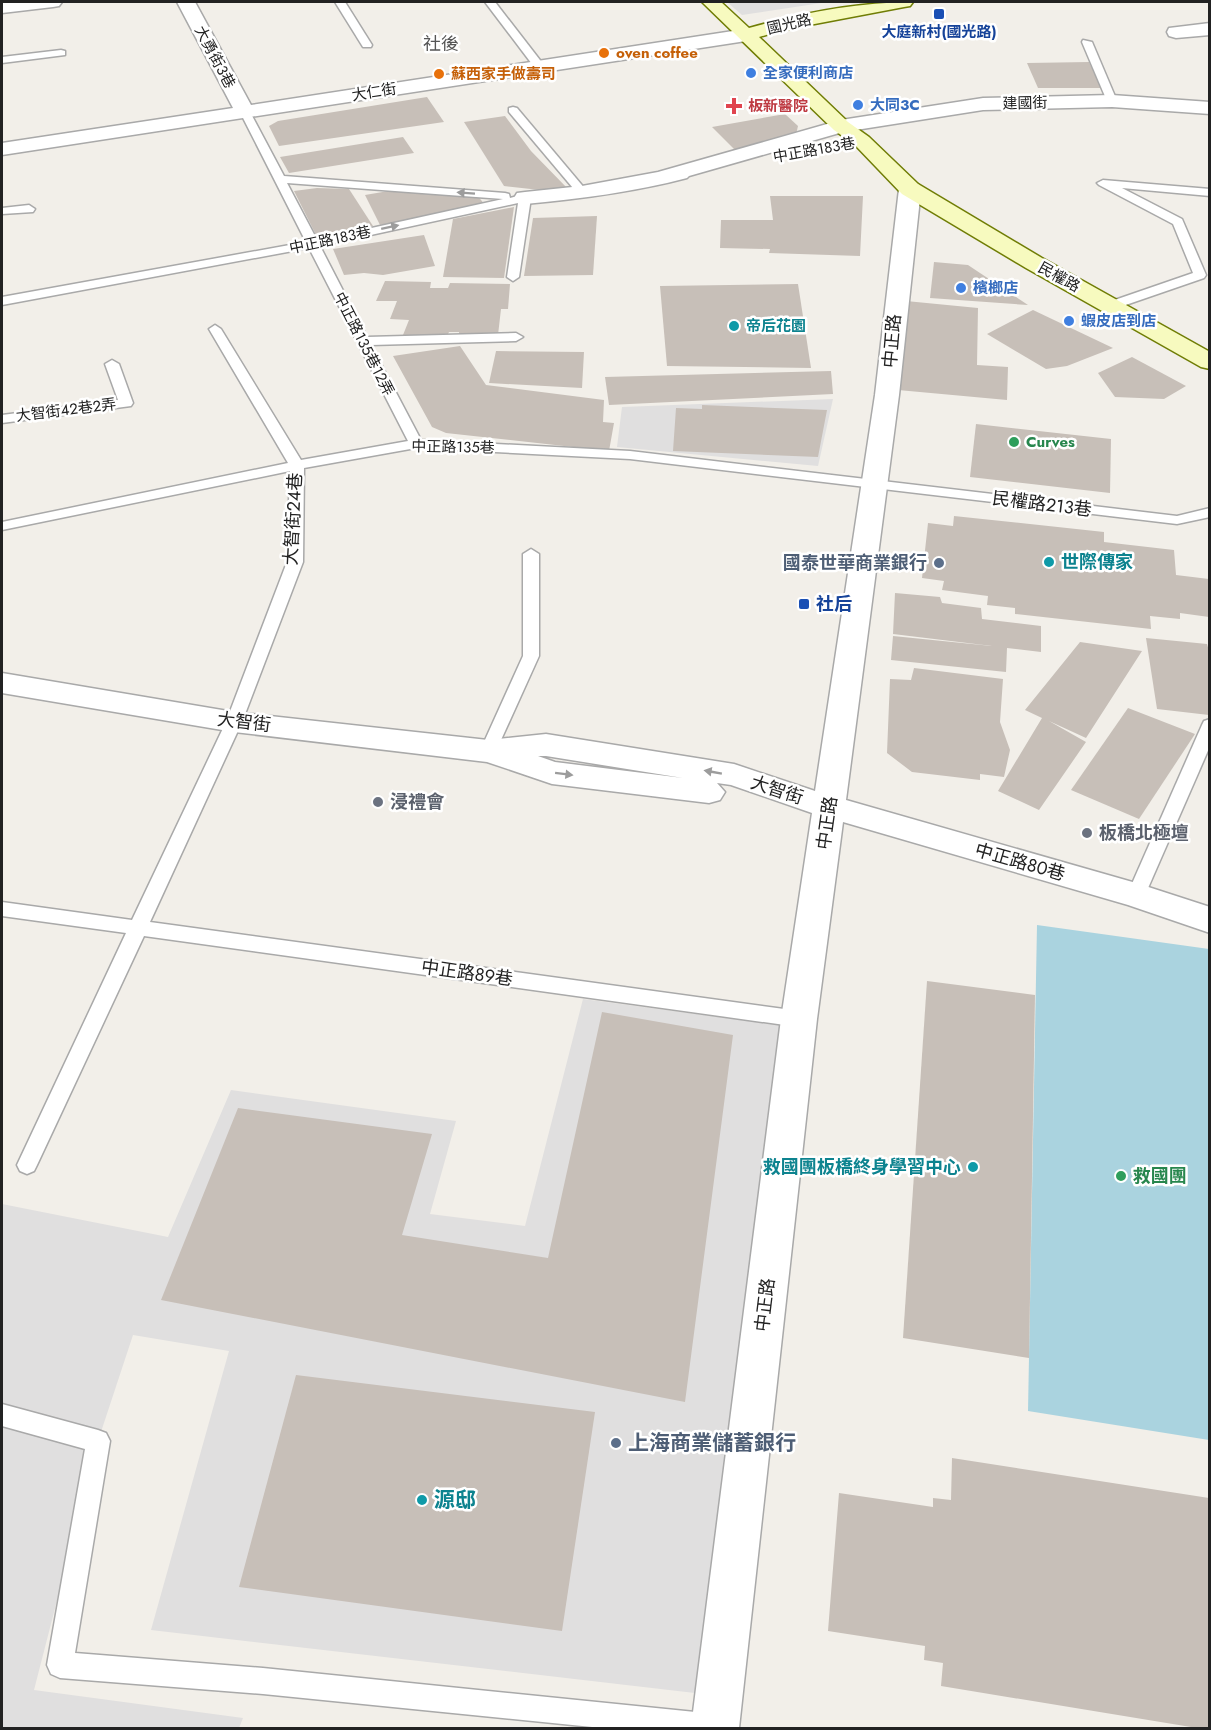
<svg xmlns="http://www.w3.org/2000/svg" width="1211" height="1730" font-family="Jost,'Noto Sans TC',sans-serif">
<rect width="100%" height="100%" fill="#f2efe9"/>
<g fill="#e0dfdf">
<polygon points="727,2 828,2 742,15"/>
<polygon points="833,399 818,466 617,447 622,407"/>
<polygon points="583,999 787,1026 712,1695 151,1630 229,1351 133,1335 98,1441 34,1690 243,1718 239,1728 2,1728 2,1204 168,1237 231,1090 456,1121 430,1214 525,1226"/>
</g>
<polygon fill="#aad3df" points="1037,925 1209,949 1209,1440 1028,1411"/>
<g fill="#c7bfb8">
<polygon points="1089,62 1102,88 1038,88 1027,63"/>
<polygon points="427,97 444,122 279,146 269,126 278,121"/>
<polygon points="785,114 798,126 796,135 735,150 712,127"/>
<polygon points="505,116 531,151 568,189 549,191 504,186 464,122"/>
<polygon points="403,137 414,153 289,173 280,157"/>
<polygon points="317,188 349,189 373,226 316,235 294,191"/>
<polygon points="400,189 477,195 485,205 380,225 365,195"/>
<polygon points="770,196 863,196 860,256 769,253 770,249 720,248 721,220 773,220"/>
<polygon points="514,207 504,278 443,277 453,219"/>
<polygon points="597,216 593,275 524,276 533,218"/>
<polygon points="424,235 435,266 383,275 364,273 344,275 333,249"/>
<polygon points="934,262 968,265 1028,305 930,298"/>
<polygon points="385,281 431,282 430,288 448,288 450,283 510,284 508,309 501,309 498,335 459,336 459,332 449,332 447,336 403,335 409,320 390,319 397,301 376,301"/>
<polygon points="798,284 811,368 667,366 660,286"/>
<polygon points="906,301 978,308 977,365 1008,367 1007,400 898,390"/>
<polygon points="1033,310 1113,348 1067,366 1046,369 987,334"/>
<polygon points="460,346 486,385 604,400 603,422 614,423 609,451 446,433 432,427 393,356"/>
<polygon points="496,351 584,352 582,388 489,383"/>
<polygon points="1132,357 1186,386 1164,399 1115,397 1098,373"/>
<polygon points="831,371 833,394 609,405 605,377"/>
<polygon points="702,405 827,410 818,457 673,451 676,408 702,409"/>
<polygon points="976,424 1111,439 1110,493 970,477"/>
<polygon points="954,516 1104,532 1104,542 1174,550 1176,575 1209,579 1209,617 1180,613 1180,619 1150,616 1151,629 1015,614 1015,608 987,605 988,596 942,590 944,581 922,578 928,523 953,526"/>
<polygon points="895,593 940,597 942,603 981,608 982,619 1041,626 1041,652 1007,648 1006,672 891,660 893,636 992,646 893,634"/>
<polygon points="1146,638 1207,644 1209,651 1209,715 1157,709"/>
<polygon points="1080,642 1142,651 1086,738 1049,721 1086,742 1039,810 998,791 1042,718 1025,710"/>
<polygon points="914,668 1003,679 1000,722 1010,750 1004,777 980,774 980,780 912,772 887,753 890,679 911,680"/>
<polygon points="1128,708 1195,734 1139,819 1071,790"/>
<polygon points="927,981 1035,995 1029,1358 903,1338"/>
<polygon points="602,1012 733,1035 685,1402 161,1300 238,1108 432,1134 402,1235 548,1258"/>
<polygon points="296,1375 595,1412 562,1631 239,1587"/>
<polygon points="952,1458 1209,1498 1209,1728 1197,1728 941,1686 943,1663 924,1660 925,1646 828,1631 839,1493 933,1507 933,1498 951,1500"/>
</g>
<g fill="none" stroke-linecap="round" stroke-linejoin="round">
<g stroke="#a9a9a9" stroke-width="3">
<g id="lane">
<polygon points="335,2 345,2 372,45 371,47 363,47"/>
<polygon points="485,2 495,2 543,64 543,68 535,68"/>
<polygon points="1083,40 1092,42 1117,101 1116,103 1112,104 1107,101 1082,42"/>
<polygon points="61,50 65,51 65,55 2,63 2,57"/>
<polygon points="513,107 517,108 586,190 586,194 578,194 509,112 509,108"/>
<path d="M245,109l5,3 34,64 221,17 4,1 1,4 15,-4 6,4 -12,79 -6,4 -6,-4 11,-74 -198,43 47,91 149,-4 7,4 -7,4 -145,4 50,95 209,11 547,65 33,-8v9l-33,7 -547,-65 -214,-11 -112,20 -1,94 -61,160 -92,200 649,89 7,3 3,5 -3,5 -7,3 -655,-91 -107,229 -3,6 -7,3 -7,-3 -3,-6 109,-232 -124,-17v-14l130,18 94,-198 61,-160 3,-91 -288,59v-8l286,-59 -79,-134 6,-4 6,4 80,131 107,-19 -99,-193 -307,57v-8l304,-55 -66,-130zM287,183l216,16 -186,41z"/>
<polygon points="1103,180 1210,189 1210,196 1122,188 1182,219 1206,275 1204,278 1114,309 1106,309 1104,306 1106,303 1193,273 1173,224 1099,185 1097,183"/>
<polygon points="29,205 35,209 33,212 2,214 2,208"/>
<polygon points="112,360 119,364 133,403 131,406 2,423 2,415 118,400 105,364"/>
<polygon points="531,549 539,554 539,656 496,751 494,755 482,755 480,751 523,656 523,554"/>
<polygon points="1210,719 1210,746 1145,895 1142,900 1136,902 1130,900 1127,895 1202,725 1204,721"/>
<polygon points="2,1404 98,1430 106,1433 110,1441 75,1653 263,1668 715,1714 724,1718 727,1728 602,1728 263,1694 60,1678 51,1674 47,1665 85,1449 2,1426"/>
</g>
</g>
<g stroke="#a9a9a9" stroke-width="3">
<g id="street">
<polygon points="11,2 62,2 59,6 53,7 2,13 2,3"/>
<polygon points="177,2 195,2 251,105 746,29 753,31 755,35 753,39 746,41 2,155 2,143 233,108"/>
<polygon points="1210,23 1210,35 1176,38 1169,36 1167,32 1169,28"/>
<path d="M1112,95l98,7v12l-98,-7 -129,3 -140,22 -154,44 -2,2c-53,14 -108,21 -162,26l-8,-1 -3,-5 3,-5 8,-1 57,-6 76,-14 183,-52 142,-22z"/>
<path d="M910,183l8,1 3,5 -22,206 -53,405 290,83 74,24v26l-82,-28 -285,-83 -26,197 -78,709h-48l90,-709 31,-206 -81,-28 -14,-2 8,9 -5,8 -11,3 -157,-19 -65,-22 -253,-30 -232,-39v-20l232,39 254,28 58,-6 188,30 81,27 60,-396 24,-206 3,-5zM538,756h8l137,22 -128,-16z"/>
</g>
</g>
<g stroke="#707d05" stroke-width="3">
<path id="secondary" d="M702,2h19l28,26c53,-15 109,-26 164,-26l-3,4 -6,1 -121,23 -24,7 89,85 21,15 49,47 124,74 168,94v17l-9,-2 -175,-99 -124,-74 -47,-49 -21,-15z"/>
</g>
<use href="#lane" fill="#fff" fill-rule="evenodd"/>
<use href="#street" fill="#fff" fill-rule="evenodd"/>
<use href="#secondary" fill="#f7fabf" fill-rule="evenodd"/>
</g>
<defs><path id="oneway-solid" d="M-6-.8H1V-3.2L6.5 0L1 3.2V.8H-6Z" transform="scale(1.5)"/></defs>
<g fill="#9c9c9c">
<use href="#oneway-solid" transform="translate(466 193) rotate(-176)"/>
<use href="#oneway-solid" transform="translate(390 227) rotate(-12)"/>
<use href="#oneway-solid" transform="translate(713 772) rotate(-170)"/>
<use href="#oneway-solid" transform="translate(564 774) rotate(7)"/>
</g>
<g fill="#1a4fb4" stroke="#fff" stroke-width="2">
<rect x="933" y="8" width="12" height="12" rx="3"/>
<rect x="798" y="598" width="12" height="12" rx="3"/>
</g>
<g fill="#e8710a" stroke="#fff" stroke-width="2">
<circle cx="604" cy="53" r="6"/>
<circle cx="439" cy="74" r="6"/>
</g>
<g fill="#3f7fe0" stroke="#fff" stroke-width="2">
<circle cx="751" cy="73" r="6"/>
<circle cx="858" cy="105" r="6"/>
<circle cx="961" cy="288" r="6"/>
<circle cx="1069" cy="321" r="6"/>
</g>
<path fill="#e0444e" stroke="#fff" stroke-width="2" d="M731 97h6v6h6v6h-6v6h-6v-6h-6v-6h6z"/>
<g fill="#0f9aa8" stroke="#fff" stroke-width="2">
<circle cx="734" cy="326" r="6"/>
<circle cx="1049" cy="562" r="6"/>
<circle cx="973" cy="1167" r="6"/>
<circle cx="422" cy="1500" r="6"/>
</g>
<g fill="#2e9e5b" stroke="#fff" stroke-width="2">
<circle cx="1014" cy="442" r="6"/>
<circle cx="1121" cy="1176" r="6"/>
</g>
<g fill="#5c6f8a" stroke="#fff" stroke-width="2">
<circle cx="939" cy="563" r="6"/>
<circle cx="616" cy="1443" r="6"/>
</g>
<g fill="#6b7280" stroke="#fff" stroke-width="2">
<circle cx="378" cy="802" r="6"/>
<circle cx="1087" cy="833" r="6"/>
</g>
<g text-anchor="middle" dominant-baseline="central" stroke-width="5" stroke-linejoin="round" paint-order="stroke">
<g font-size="15" fill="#222" stroke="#fff">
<text transform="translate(789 24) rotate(-13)">國光路</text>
<text transform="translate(215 57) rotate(62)">大勇街3巷</text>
<text transform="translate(374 92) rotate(-9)">大仁街</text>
<text transform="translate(1025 103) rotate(-1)">建國街</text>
<text transform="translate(814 150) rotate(-10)">中正路183巷</text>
<text transform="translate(330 240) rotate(-12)">中正路183巷</text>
<text transform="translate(1059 277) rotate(29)">民權路</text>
<text transform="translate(364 344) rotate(63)">中正路135巷12弄</text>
<text transform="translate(66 410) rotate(-7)">大智街42巷2弄</text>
<text transform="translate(453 447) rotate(1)">中正路135巷</text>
</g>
<g font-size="15" font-weight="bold" fill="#164399" stroke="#fff">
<text x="939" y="32">大庭新村(國光路)</text>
</g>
<g font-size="15" font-weight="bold" fill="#c56008" stroke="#fff" text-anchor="start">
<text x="616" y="53">oven coffee</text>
<text x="451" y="74">蘇西家手做壽司</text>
</g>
<g font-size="15" font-weight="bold" fill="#366cbe" stroke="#fff" text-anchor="start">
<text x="763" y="73">全家便利商店</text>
<text x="870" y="105">大同3C</text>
<text x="973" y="288">檳榔店</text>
<text x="1081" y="321">蝦皮店到店</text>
</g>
<g font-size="15" font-weight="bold" fill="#be3a42" stroke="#fff" text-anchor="start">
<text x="748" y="106">板新醫院</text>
</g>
<g font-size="15" font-weight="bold" fill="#0d838f" stroke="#fff" text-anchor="start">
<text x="746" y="326">帝后花園</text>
</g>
<g font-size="15" font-weight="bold" fill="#27864d" stroke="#fff" text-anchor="start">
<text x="1026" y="442">Curves</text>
</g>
<g font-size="18" fill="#555" stroke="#fff">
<text x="441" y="44">社後</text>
</g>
<g font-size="18" fill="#222" stroke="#fff">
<text transform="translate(892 341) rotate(-85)">中正路</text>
<text transform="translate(1042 504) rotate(7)">民權路213巷</text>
<text transform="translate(293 519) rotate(-87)">大智街24巷</text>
<text transform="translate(244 722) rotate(7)">大智街</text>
<text transform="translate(777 790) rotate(18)">大智街</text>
<text transform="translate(827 823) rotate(-82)">中正路</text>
<text transform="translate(1020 862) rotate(16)">中正路80巷</text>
<text transform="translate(467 973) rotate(8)">中正路89巷</text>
<text transform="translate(765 1305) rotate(-83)">中正路</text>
</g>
<g font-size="18" font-weight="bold" fill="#0d838f" stroke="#fff" text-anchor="start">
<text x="1061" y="562">世際傳家</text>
<text x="961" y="1167" text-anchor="end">救國團板橋終身學習中心</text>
</g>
<g font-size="18" font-weight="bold" fill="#4e5e75" stroke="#fff" text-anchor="end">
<text x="927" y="563">國泰世華商業銀行</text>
</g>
<g font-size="18" font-weight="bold" fill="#164399" stroke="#fff" text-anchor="start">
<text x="816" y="604">社后</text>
</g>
<g font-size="18" font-weight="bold" fill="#5b616d" stroke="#fff" text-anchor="start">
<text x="390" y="802">浸禮會</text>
<text x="1099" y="833">板橋北極壇</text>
</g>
<g font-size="18" font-weight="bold" fill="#27864d" stroke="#fff" text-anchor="start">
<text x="1133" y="1176">救國團</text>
</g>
<g font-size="21" font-weight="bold" fill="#4e5e75" stroke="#fff" text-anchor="start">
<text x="628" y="1443">上海商業儲蓄銀行</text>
</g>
<g font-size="21" font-weight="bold" fill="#0d838f" stroke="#fff" text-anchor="start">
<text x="434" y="1500">源邸</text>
</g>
</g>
<rect width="1211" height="1730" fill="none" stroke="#222222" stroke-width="6"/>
</svg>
